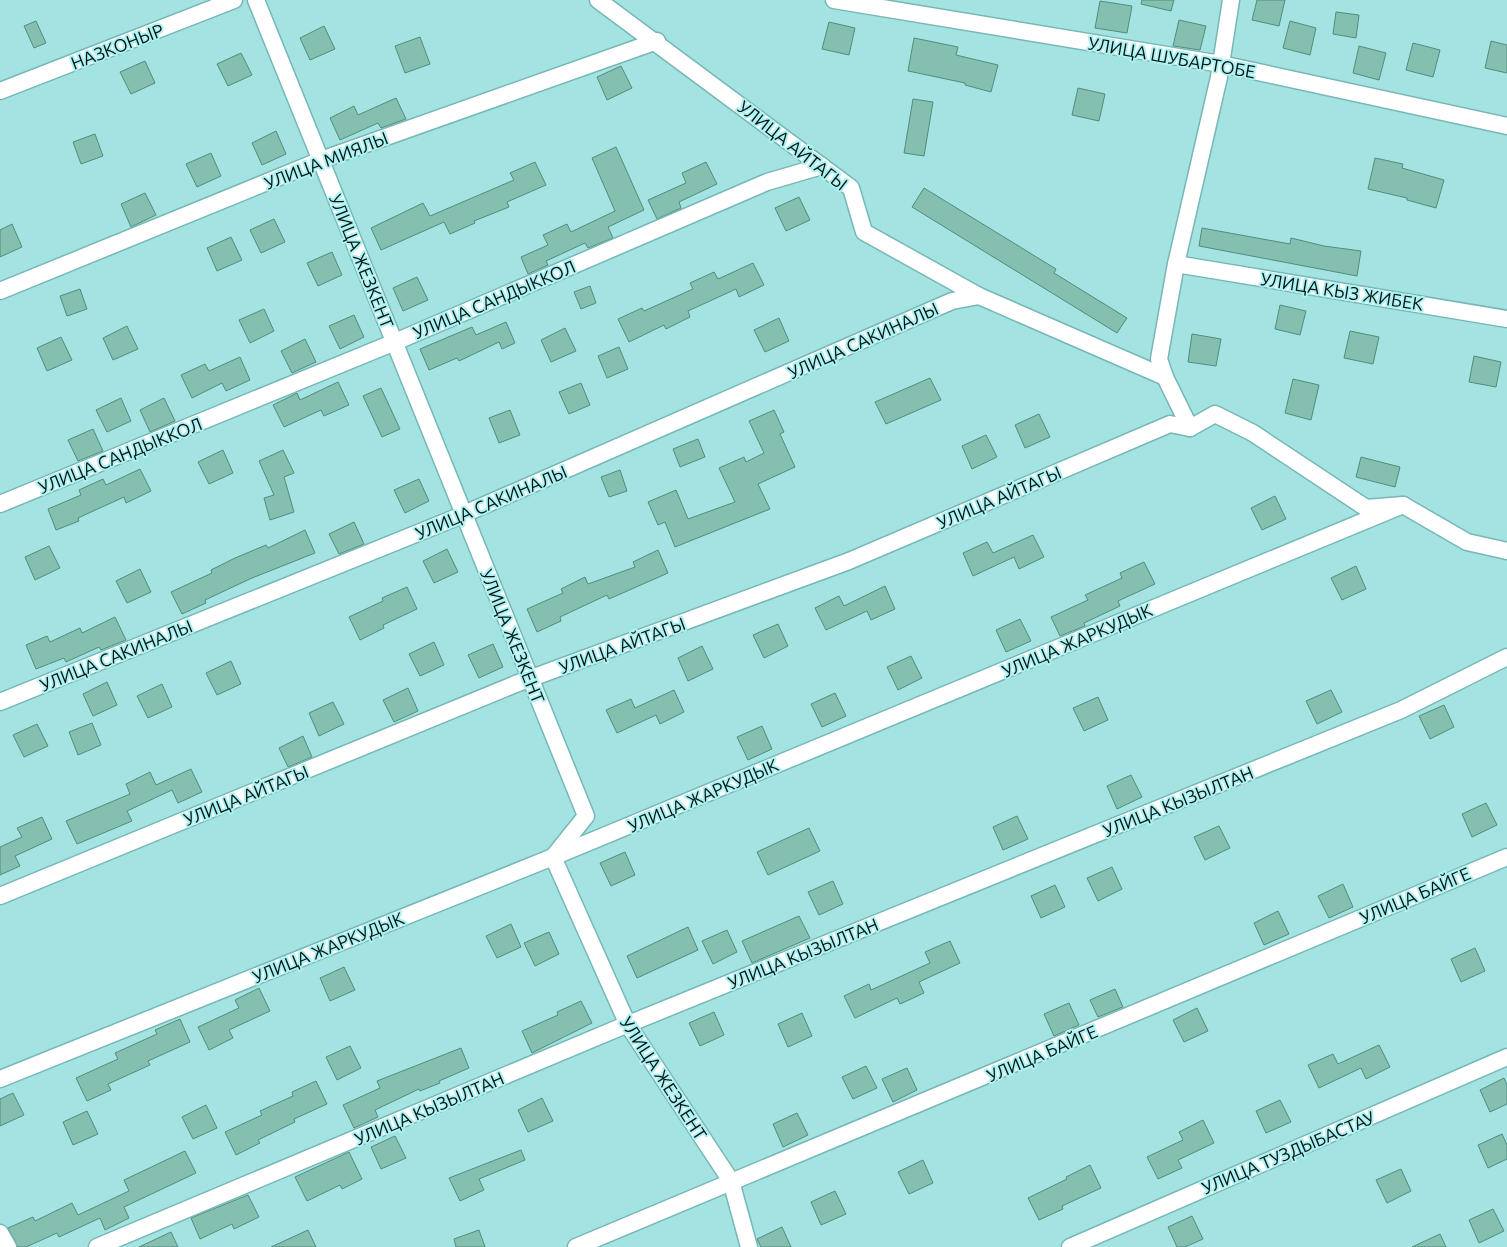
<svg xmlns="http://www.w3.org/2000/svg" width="1507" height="1247" font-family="Ubuntu,sans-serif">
<rect width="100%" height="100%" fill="#a3e4e3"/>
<g fill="#84bfaf" stroke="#528c7d">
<polygon points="1142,0 1174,0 1171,11 1141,4"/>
<polygon points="1257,0 1285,0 1279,26 1252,20"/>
<polygon points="1100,1 1132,6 1127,33 1095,28"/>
<polygon points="1336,12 1359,15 1356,38 1333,34"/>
<polygon points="1179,20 1206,26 1200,50 1173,46"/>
<polygon points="36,21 46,43 34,48 24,26"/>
<polygon points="1290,21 1316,28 1310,55 1283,48"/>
<polygon points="829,22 855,28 849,55 822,49"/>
<polygon points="324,26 335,49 310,60 300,38"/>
<polygon points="420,37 430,64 405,73 395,46"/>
<polygon points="914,38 958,47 956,55 998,65 991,92 965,85 965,83 908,71"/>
<polygon points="1491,41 1507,45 1507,73 1485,68"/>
<polygon points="1413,43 1440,50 1433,77 1406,70"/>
<polygon points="1359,46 1386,53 1379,80 1353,73"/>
<polygon points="241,53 252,75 228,86 217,64"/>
<polygon points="145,61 155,83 131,94 120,72"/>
<polygon points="621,66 632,88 607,100 597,77"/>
<polygon points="1078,88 1105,94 1099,121 1072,115"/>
<polygon points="396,98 406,119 381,128 378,123 340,140 330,118 354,106 358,115"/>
<polygon points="913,99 933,102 924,156 904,153"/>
<polygon points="276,131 286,154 262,165 252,143"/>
<polygon points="95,134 103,156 81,164 73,142"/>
<polygon points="616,147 644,210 608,227 613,238 588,248 585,243 546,261 548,265 528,274 521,257 548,245 543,235 567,224 571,232 615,211 592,158"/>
<polygon points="211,153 221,176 197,187 186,164"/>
<polygon points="1375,158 1403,164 1402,168 1444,180 1436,208 1407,200 1407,198 1368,189"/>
<polygon points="535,162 546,185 507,202 509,207 474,221 475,223 450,234 444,222 381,250 371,228 423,203 430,216 514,180 510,173"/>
<polygon points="706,162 717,184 679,202 681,208 657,219 648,200 686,183 682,173"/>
<polygon points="924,188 1056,269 1054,273 1127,318 1117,333 912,207"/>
<polygon points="145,193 156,215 131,227 121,204"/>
<polygon points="799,197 810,220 786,231 775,208"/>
<polygon points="274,219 285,242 261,253 250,230"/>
<polygon points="12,224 22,247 0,257 0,230"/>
<polygon points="1202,228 1290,244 1291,238 1324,246 1361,251 1357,276 1199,246"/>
<polygon points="231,237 242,260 217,271 207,248"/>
<polygon points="332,252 342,275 318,286 307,263"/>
<polygon points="753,263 764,285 739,297 736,289 688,311 690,317 666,329 664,325 629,342 618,319 642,308 644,311 693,289 690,283 714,272 718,279"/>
<polygon points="417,277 428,300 403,311 393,288"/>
<polygon points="590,286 596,303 581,309 574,292"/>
<polygon points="80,289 87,309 67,316 60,296"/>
<polygon points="1280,305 1306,311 1300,335 1275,329"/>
<polygon points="264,309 274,331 250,343 239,320"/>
<polygon points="354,315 364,337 340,349 329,326"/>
<polygon points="779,318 789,341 765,352 754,330"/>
<polygon points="506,322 515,343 502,349 499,342 459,361 457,358 429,370 420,349 472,327 476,335"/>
<polygon points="127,326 138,349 113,360 103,338"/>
<polygon points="565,328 576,351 551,362 541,340"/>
<polygon points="1350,331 1379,337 1373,364 1344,358"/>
<polygon points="1192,334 1221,339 1216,366 1188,362"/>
<polygon points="61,337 72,360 47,371 37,348"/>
<polygon points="305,339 316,362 292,373 281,351"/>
<polygon points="619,347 628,369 607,378 598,356"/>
<polygon points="1474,356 1501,362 1496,387 1469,382"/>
<polygon points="240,357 250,380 226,391 222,383 192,398 181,375 205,364 209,371"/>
<polygon points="930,378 941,400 886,424 875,402"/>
<polygon points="1293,379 1319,385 1311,420 1285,413"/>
<polygon points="338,382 349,405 324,416 321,410 284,427 273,405 297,393 300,400"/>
<polygon points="581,383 590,405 569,414 559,392"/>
<polygon points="381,388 400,429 382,437 363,396"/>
<polygon points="121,398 131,421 107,432 96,410"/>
<polygon points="164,398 175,421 150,432 140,410"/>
<polygon points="510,410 520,435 499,443 489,418"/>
<polygon points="774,410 784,432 780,434 795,467 758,484 770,509 675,547 665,522 658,525 648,502 676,490 688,519 735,502 719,468 744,457 746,462 764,453 749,421"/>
<polygon points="1039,414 1050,437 1025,448 1015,425"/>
<polygon points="93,429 103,451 78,461 68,440"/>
<polygon points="986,435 997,457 972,469 962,446"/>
<polygon points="698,439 705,457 680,467 673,449"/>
<polygon points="223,450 233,473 209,484 198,462"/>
<polygon points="283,450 294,473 284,477 294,512 270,520 264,498 274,495 259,461"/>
<polygon points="1361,457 1400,467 1395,487 1356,477"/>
<polygon points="140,469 151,491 126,503 124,497 78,518 79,521 56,530 48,509 81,495 79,490 103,479 106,485"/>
<polygon points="620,470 627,491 609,497 601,477"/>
<polygon points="419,479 429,501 405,513 394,490"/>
<polygon points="1275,496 1286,519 1262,530 1251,508"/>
<polygon points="354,522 364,544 339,554 329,534"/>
<polygon points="305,530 315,553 252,578 205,600 206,603 182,614 171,592 212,573 211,570 235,558 266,545 268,548"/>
<polygon points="1033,535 1044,557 1019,569 1014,557 973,576 963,553 987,542 993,553"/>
<polygon points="49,546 60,568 35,580 25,557"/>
<polygon points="447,549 458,572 434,583 423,561"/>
<polygon points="658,550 668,573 609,599 607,595 560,617 561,621 537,632 527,609 563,593 561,589 585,577 588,584 635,567 633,562"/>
<polygon points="1144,562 1155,584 1118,601 1120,606 1084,623 1085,626 1060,636 1051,617 1088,600 1085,595 1122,578 1120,573"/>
<polygon points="1356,566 1366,589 1342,600 1331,578"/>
<polygon points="140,569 151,592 127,603 116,581"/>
<polygon points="885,586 895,609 871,620 867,611 826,630 815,608 839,596 844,606"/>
<polygon points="407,587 417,609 383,625 384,628 360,640 349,617 383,601 382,598"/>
<polygon points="115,617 126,640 101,650 99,647 66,662 64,658 36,669 26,645 47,636 50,642 80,628 82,633"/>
<polygon points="1020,619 1031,641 1006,652 996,630"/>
<polygon points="778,624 788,646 764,658 753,635"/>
<polygon points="434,642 444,665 420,676 409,654"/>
<polygon points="493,644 503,667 479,678 468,655"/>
<polygon points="702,646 713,669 688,681 678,658"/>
<polygon points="911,656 922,678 898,690 887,667"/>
<polygon points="231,661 241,684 217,695 206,673"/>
<polygon points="107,682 117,705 93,716 83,694"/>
<polygon points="162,684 172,707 148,718 137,696"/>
<polygon points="408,688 418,711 394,722 383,700"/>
<polygon points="674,690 684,712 660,724 656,715 617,733 606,710 631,699 635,708"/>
<polygon points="1331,690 1342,712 1317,724 1306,701"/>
<polygon points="835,693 846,716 822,727 811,704"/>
<polygon points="1098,697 1108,720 1084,731 1073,708"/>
<polygon points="333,702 344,724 319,736 309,713"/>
<polygon points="1444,705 1454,727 1430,739 1419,716"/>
<polygon points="92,723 101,745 78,755 69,732"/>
<polygon points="37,724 48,746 24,757 13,735"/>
<polygon points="762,726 772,749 748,760 737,737"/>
<polygon points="303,736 312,757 288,767 279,748"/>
<polygon points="191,769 202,792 178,803 172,790 127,811 132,821 77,844 66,821 130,794 126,784 150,772 156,785"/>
<polygon points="1131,775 1142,797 1117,809 1107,786"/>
<polygon points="1486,803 1497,825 1472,837 1462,814"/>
<polygon points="1017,816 1028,839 1003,850 993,827"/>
<polygon points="42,817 52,839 15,856 20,866 0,875 0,847 22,837 17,828"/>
<polygon points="1219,826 1230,848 1205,860 1194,837"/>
<polygon points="809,828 820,851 768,875 757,852"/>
<polygon points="625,852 635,875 611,886 600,863"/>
<polygon points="1112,867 1122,889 1098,901 1087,878"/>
<polygon points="833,881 843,904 819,915 808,892"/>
<polygon points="1343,884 1353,907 1329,918 1318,896"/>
<polygon points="1055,885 1065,907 1041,918 1031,896"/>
<polygon points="1278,911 1289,934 1264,945 1254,923"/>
<polygon points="799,916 810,938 752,963 742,941"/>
<polygon points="511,924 521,947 497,958 486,936"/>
<polygon points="688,927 698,950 637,978 627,956"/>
<polygon points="727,930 737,952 713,964 702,941"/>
<polygon points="549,932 559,954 535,966 524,943"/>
<polygon points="950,941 960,963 919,982 924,993 900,1004 897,998 855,1018 844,996 869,984 871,990 930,963 925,952"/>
<polygon points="1475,948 1485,971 1461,982 1451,959"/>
<polygon points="344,967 355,990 330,1001 320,978"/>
<polygon points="259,988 270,1011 229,1030 233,1038 209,1050 198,1027 239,1008 235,1000"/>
<polygon points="1115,989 1123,1007 1098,1017 1090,1000"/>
<polygon points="581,1001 592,1023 532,1053 522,1031 558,1015 557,1012"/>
<polygon points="1069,1003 1079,1025 1054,1036 1044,1014"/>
<polygon points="1197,1008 1208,1031 1184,1042 1173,1020"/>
<polygon points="714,1012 724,1035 700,1046 689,1023"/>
<polygon points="802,1013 812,1036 788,1047 778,1024"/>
<polygon points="180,1019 190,1042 148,1061 150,1065 108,1084 111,1090 87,1101 76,1078 118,1059 115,1053 157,1034 155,1030"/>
<polygon points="1379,1045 1390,1067 1366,1079 1361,1068 1319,1088 1308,1065 1333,1054 1338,1064"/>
<polygon points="350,1046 361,1068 337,1080 326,1057"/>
<polygon points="461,1048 469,1068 439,1081 440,1083 420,1091 419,1089 375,1110 378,1117 354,1128 343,1105 380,1088 377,1081"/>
<polygon points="866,1066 877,1088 853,1099 842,1077"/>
<polygon points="907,1068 917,1090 893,1102 882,1079"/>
<polygon points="1504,1078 1507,1085 1507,1104 1490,1112 1480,1090"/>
<polygon points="316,1081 327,1104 294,1119 295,1122 258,1140 260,1143 236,1155 225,1132 262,1115 260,1111 293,1096 292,1092"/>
<polygon points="13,1093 24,1115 0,1126 0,1099"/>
<polygon points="542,1098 553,1121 528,1132 518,1110"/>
<polygon points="1280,1100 1291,1122 1266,1133 1256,1111"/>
<polygon points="206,1105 217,1128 193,1139 182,1117"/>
<polygon points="87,1111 98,1134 73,1145 63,1122"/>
<polygon points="797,1113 808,1135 783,1147 773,1124"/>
<polygon points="1203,1120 1214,1143 1178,1160 1182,1168 1158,1179 1147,1157 1183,1140 1179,1132"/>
<polygon points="1502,1134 1507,1145 1507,1159 1488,1168 1478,1145"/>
<polygon points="395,1136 406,1158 381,1169 371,1147"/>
<polygon points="521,1150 525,1160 479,1179 484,1190 460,1201 449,1178"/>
<polygon points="185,1151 196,1173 124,1207 129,1218 105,1230 100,1218 59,1237 57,1233 26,1247 18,1247 8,1228 33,1217 35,1221 72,1203 78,1215 129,1191 124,1180"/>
<polygon points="349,1152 362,1179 342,1189 340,1185 307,1201 295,1177"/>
<polygon points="923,1160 933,1183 909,1194 898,1172"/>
<polygon points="1090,1165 1101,1188 1062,1206 1063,1209 1039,1220 1028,1198 1067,1179 1066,1177"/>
<polygon points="1401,1169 1411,1191 1387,1203 1376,1180"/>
<polygon points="835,1191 846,1214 821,1225 811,1202"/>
<polygon points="248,1195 259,1217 234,1229 232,1224 200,1239 191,1218"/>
<polygon points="1493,1209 1504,1231 1479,1243 1469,1220"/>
<polygon points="1192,1216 1203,1239 1185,1247 1177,1247 1168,1227"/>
<polygon points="782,1227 791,1247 761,1247 757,1239"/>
<polygon points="308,1230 316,1247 271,1247"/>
<polygon points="479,1230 485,1247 456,1247 454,1239"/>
<polygon points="171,1232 178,1247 139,1247"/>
<polygon points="1440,1234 1446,1247 1412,1247"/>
</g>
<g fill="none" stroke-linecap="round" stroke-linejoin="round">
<g stroke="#77b7b6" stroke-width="19">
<g id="minor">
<polyline points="256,0 586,816 553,857 628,1025 731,1181 749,1247"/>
<polyline points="598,0 851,188 864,232 979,296 1165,377"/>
<polyline points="834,0 1221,64 1507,126"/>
<polyline points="1231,0 1219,77 1176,264 1159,359 1165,377 1190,428 1215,414 1253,433 1366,508 1403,505 1467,542 1507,551"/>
<polyline points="0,91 234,0"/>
<polyline points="1176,264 1507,319"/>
<polyline points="0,291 321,160 657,41"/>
<polyline points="0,504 395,342 767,182 822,166"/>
<polyline points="0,702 455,518 952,301 979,296"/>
<polyline points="0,896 518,683 849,561 1170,424 1190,428"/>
<polyline points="0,1079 553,857 1403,505"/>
<polyline points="0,1233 8,1247"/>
<polyline points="97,1247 616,1029 1401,710 1507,657"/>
<polyline points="576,1247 1507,857"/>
<polyline points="1070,1247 1507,1057"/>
</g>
</g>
<use href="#minor" stroke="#fff" stroke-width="16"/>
</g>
<g text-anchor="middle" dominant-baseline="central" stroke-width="4" stroke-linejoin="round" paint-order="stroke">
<g font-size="18" fill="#001616" stroke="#b0f1f1">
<text transform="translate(117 46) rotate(-21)">НАЗКОНЫР</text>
<text transform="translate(1172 57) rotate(10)">УЛИЦА ШУБАРТОБЕ</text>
<text transform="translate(793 145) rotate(38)">УЛИЦА АЙТАГЫ</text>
<text transform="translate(326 160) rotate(-21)">УЛИЦА МИЯЛЫ</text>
<text transform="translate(362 261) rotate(68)">УЛИЦА ЖЕЗКЕНТ</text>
<text transform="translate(1342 291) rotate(9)">УЛИЦА КЫЗ ЖИБЕК</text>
<text transform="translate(494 299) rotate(-23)">УЛИЦА САНДЫККОЛ</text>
<text transform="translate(863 340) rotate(-24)">УЛИЦА САКИНАЛЫ</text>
<text transform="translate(120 455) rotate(-22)">УЛИЦА САНДЫККОЛ</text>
<text transform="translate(999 497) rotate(-23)">УЛИЦА АЙТАГЫ</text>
<text transform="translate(491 502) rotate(-23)">УЛИЦА САКИНАЛЫ</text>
<text transform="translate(513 636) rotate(68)">УЛИЦА ЖЕЗКЕНТ</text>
<text transform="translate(1077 640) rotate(-23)">УЛИЦА ЖАРКУДЫК</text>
<text transform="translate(622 645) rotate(-20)">УЛИЦА АЙТАГЫ</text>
<text transform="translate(116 655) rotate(-22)">УЛИЦА САКИНАЛЫ</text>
<text transform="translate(246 795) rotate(-22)">УЛИЦА АЙТАГЫ</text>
<text transform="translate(703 795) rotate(-23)">УЛИЦА ЖАРКУДЫК</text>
<text transform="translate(1178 801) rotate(-22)">УЛИЦА КЫЗЫЛТАН</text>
<text transform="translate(1415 895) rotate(-23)">УЛИЦА БАЙГЕ</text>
<text transform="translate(328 947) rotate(-22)">УЛИЦА ЖАРКУДЫК</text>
<text transform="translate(803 953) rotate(-22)">УЛИЦА КЫЗЫЛТАН</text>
<text transform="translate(1042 1053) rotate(-23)">УЛИЦА БАЙГЕ</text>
<text transform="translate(664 1078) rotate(57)">УЛИЦА ЖЕЗКЕНТ</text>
<text transform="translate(429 1108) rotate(-23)">УЛИЦА КЫЗЫЛТАН</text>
<text transform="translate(1288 1152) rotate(-23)">УЛИЦА ТУЗДЫБАСТАУ</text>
</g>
</g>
</svg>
